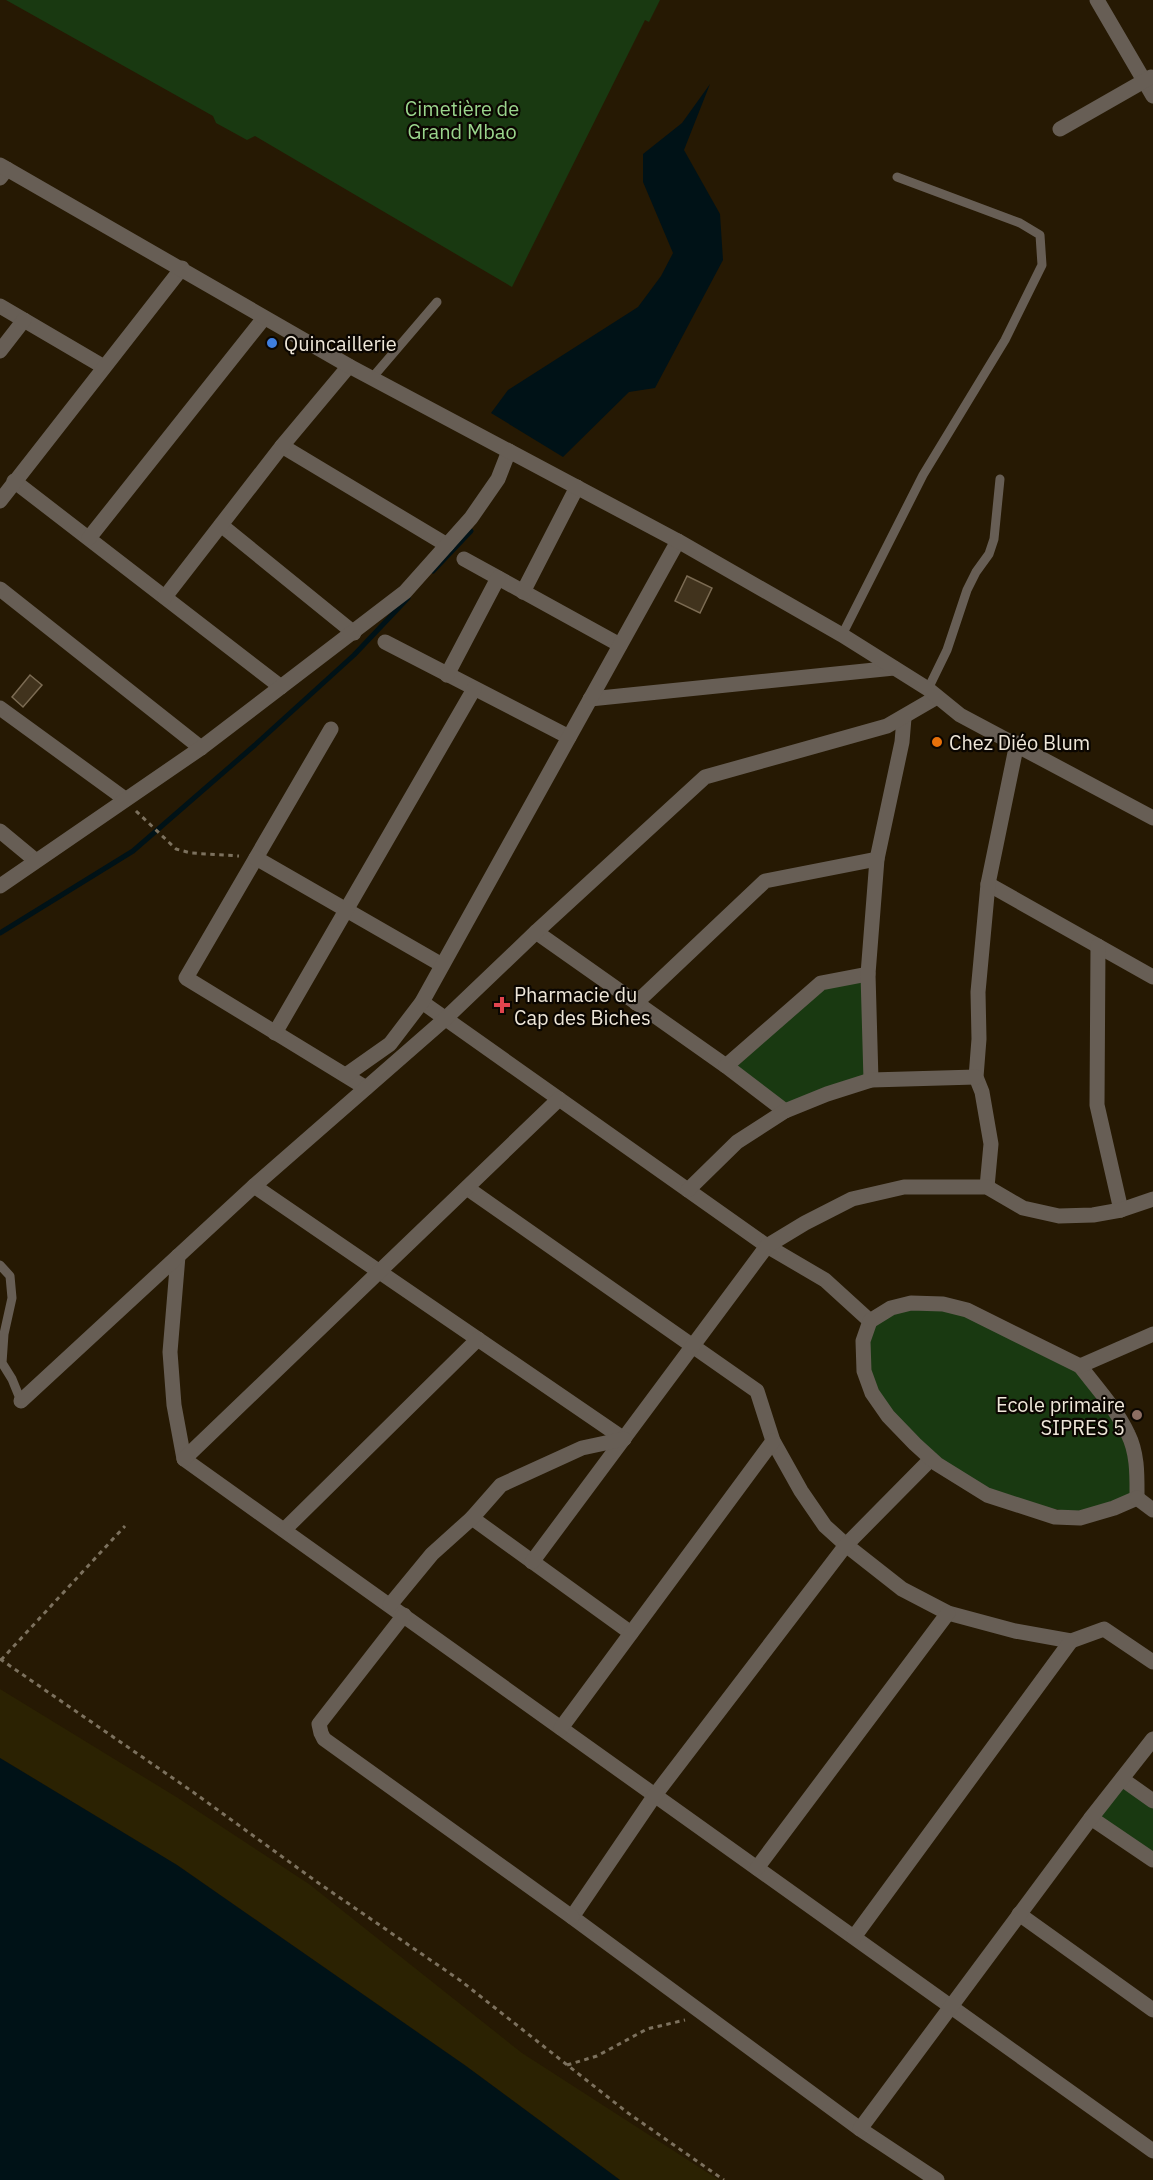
<svg xmlns="http://www.w3.org/2000/svg" width="1153" height="2180" font-family="'IBM Plex Sans',sans-serif">
<rect width="100%" height="100%" fill="#261903"/>
<g fill="#193911">
<polygon points="6,0 660,0 649,22 645,20 512,287 255,136 247,140 216,123 213,116"/>
<polygon points="865,976 869,1079 780,1110 733,1070 823,987"/>
<polygon points="914,1304 969,1308 1079,1366 1128,1436 1132,1499 1079,1513 987,1498 887,1418 866,1362 872,1321"/>
<polygon points="1123,1780 1153,1801 1153,1861 1095,1821"/>
</g>
<polygon fill="#2b2202" points="0,1689 178,1798 309,1884 522,2053 719,2180 620,2180 466,2066 177,1865 0,1758"/>
<g fill="#001217">
<polygon points="710,84 684,150 720,214 723,260 655,388 629,392 563,457 491,413 508,390 638,307 661,276 673,253 643,182 643,154 682,123"/>
<polygon points="0,1758 177,1865 466,2066 620,2180 0,2180"/>
</g>
<g fill="none" stroke-linecap="round" stroke-linejoin="round">
<g stroke="#001217" stroke-width="5">
<polyline points="433,571 471,531"/>
<polyline points="0,933 133,851 255,745 354,655 408,598"/>
</g>
</g>
<g fill="#41331d" stroke="#7b6b53" stroke-width="1.5">
<polygon points="687,576 712,588 700,613 675,601"/>
<polygon points="30,675 42,685 23,707 12,697"/>
</g>
<g fill="none" stroke-linecap="round" stroke-linejoin="round">
<g stroke="#7c715e" stroke-width="3" stroke-dasharray="4.5 4.5" stroke-linecap="butt">
<polyline points="136,811 176,849 191,853 239,856"/>
<polyline points="0,1659 193,1792 317,1882 461,1981 628,2113 724,2180"/>
<polyline points="1,1660 125,1526"/>
<polyline points="567,2065 597,2056 647,2029 685,2020"/>
</g>
<g stroke="#675e55" stroke-width="9">
<polyline points="372,378 437,302"/>
<polyline points="842,635 923,475 1005,340 1042,265 1040,235 1020,223 897,177"/>
<polyline points="928,689 947,650 967,590 976,572 989,554 994,539 1000,479"/>
<polyline points="0,1265 10,1276 12,1298 4,1334 2,1363 12,1379 21,1401"/>
</g>
<g stroke="#675e55" stroke-width="15">
<polyline points="1097,0 1153,96"/>
<polyline points="1060,129 1151,77"/>
<polyline points="0,178 7,169"/>
<polyline points="0,306 104,367"/>
<polyline points="0,351 24,320"/>
<polyline points="282,446 447,545"/>
<polyline points="14,481 281,687"/>
<polyline points="0,501 182,268"/>
<polyline points="221,525 354,633"/>
<polyline points="89,538 264,318"/>
<polyline points="464,559 620,645"/>
<polyline points="0,589 201,748"/>
<polyline points="523,592 577,487"/>
<polyline points="165,597 282,446 349,366"/>
<polyline points="385,642 569,737"/>
<polyline points="447,675 498,578"/>
<polyline points="590,699 894,668"/>
<polyline points="0,708 125,799"/>
<polyline points="331,729 186,978 366,1088"/>
<polyline points="0,831 35,860"/>
<polyline points="256,858 442,965"/>
<polyline points="988,884 1153,977"/>
<polyline points="0,886 201,748 405,592 471,518 498,479 509,451"/>
<polyline points="536,932 726,1066 785,1111"/>
<polyline points="1098,946 1097,1105 1121,1210"/>
<polyline points="422,1002 767,1246 825,1280 870,1321"/>
<polyline points="636,1003 765,881 877,859"/>
<polyline points="275,1033 474,689"/>
<polyline points="726,1066 821,983 868,974"/>
<polyline points="346,1075 390,1044 422,1002 678,541"/>
<polyline points="871,1080 868,974 877,859 902,742 904,718"/>
<polyline points="254,1186 624,1439"/>
<polyline points="987,1187 991,1144 982,1092 976,1077 979,1039 978,992 988,884 1017,743"/>
<polyline points="467,1188 757,1391 773,1441 801,1491 825,1526 846,1545 902,1589 948,1613 1015,1631 1071,1641 1104,1629 1153,1662"/>
<polyline points="688,1190 737,1142 785,1111 827,1094 871,1080 976,1077"/>
<polyline points="178,1256 170,1352 174,1405 184,1459 1153,2151"/>
<path d="M1080,1366c17,22 37,44 48,68 10,20 9,43 9,64"/>
<polyline points="21,1401 254,1186 445,1019 536,932 705,777 887,726 937,697"/>
<polyline points="184,1459 559,1099"/>
<polyline points="931,1459 846,1545 655,1795 572,1917 860,2129 937,2180"/>
<polyline points="1137,1498 1114,1508 1080,1518 1055,1517 987,1495 937,1464 915,1444 888,1416 872,1393 864,1371 863,1341 870,1321 891,1308 911,1303 943,1304 967,1310 1080,1366 1153,1334"/>
<polyline points="1137,1498 1153,1510"/>
<polyline points="472,1518 631,1633"/>
<polyline points="284,1530 478,1339"/>
<polyline points="532,1562 767,1246 805,1223 852,1199 904,1187 987,1187 1023,1208 1059,1216 1093,1215 1121,1210 1153,1199"/>
<polyline points="390,1605 432,1554 472,1518 501,1485 582,1448 624,1439"/>
<polyline points="404,1615 319,1724 321,1733 324,1739 572,1917"/>
<polyline points="561,1728 773,1441"/>
<polyline points="1122,1779 1153,1801"/>
<polyline points="1091,1818 1153,1860"/>
<polyline points="757,1868 948,1613"/>
<polyline points="1019,1914 1153,2010"/>
<polyline points="854,1937 1071,1641"/>
<polyline points="860,2129 1091,1818 1153,1739"/>
</g>
<polyline stroke="#675e55" stroke-width="15" points="0,165 349,366 678,541 842,635 928,689 960,715 1153,818"/>
</g>
<circle fill="#3f7fe0" stroke="#0b0601" stroke-width="2" cx="272" cy="343" r="6"/>
<circle fill="#e8710a" stroke="#0b0601" stroke-width="2" cx="937" cy="742" r="6"/>
<path fill="#e0444e" stroke="#0b0601" stroke-width="2" d="M499 996h6v6h6v6h-6v6h-6v-6h-6v-6h6z"/>
<circle fill="#8d6e63" stroke="#0b0601" stroke-width="2" cx="1137" cy="1415" r="6"/>
<g text-anchor="middle" dominant-baseline="central" stroke-width="4.5" stroke-linejoin="round" paint-order="stroke">
<g font-size="20" fill="#9ad58c" stroke="#0b0601">
<text x="462" y="108">Cimetière de<tspan x="462" dy="23">Grand Mbao</tspan></text>
</g>
<g font-size="20" fill="#efe7d9" stroke="#0b0601" text-anchor="start">
<text x="284" y="343">Quincaillerie</text>
<text x="949" y="742">Chez Diéo Blum</text>
<text x="514" y="994">Pharmacie du<tspan x="514" dy="23">Cap des Biches</tspan></text>
<text x="1125" y="1404" text-anchor="end">Ecole primaire<tspan x="1125" dy="23">SIPRES 5</tspan></text>
</g>
</g>
</svg>
